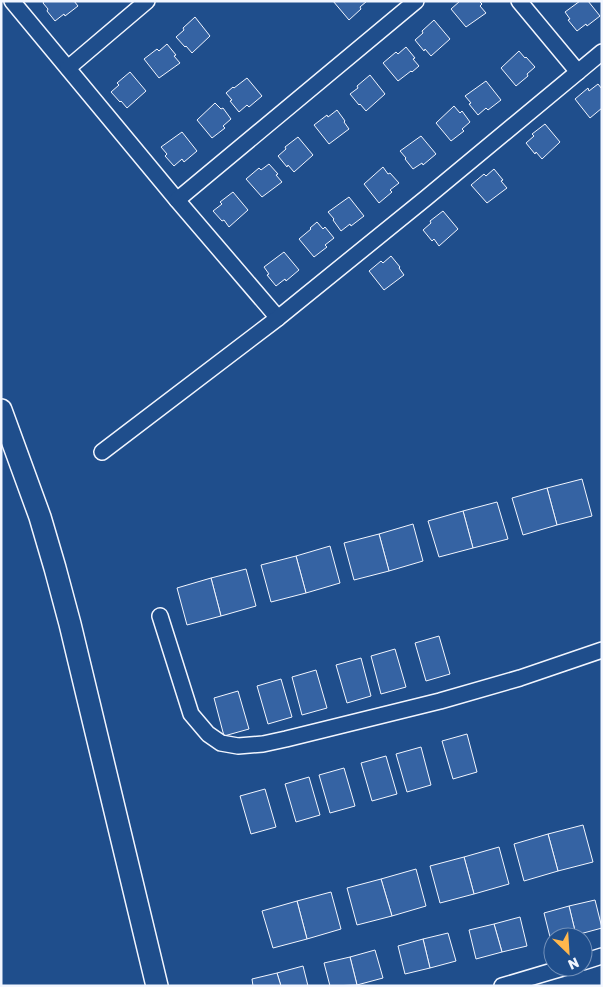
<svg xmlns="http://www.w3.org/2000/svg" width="603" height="987" font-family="Rubik,sans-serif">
<rect width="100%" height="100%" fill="#1f4e8c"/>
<g fill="#3563a3" stroke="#f2f6ff">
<polygon points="44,1 74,1 78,6 65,16 64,14 55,21 47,11 48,9 43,3"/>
<polygon points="333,1 367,1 360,7 361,9 349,20"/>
<polygon points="460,1 479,1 482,4 480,6 486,13 466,27 451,9"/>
<polygon points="580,1 588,1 600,16 587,26 586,24 577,31 568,20 570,19 565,12"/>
<polygon points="195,17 210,36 192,53 186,46 185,47 176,37 184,30 183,28"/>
<polygon points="434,20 450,39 431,56 425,49 424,51 415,40 423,33 422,31"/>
<polygon points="167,44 176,55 174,56 180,63 159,78 144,59 157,49 159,51"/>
<polygon points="406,47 415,58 413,59 419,66 412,72 411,71 398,81 383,63 396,52 398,54"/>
<polygon points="519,51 525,58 526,57 535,67 527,74 528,76 516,86 501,68"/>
<polygon points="130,72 146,91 127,108 121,101 120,102 111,92 119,85 117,83"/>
<polygon points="370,75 385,94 366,111 360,104 359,105 350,94 358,88 357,86"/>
<polygon points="247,78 262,96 249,107 247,105 239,112 230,101 232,100 226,93 233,87 234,88"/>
<polygon points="486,81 501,100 488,110 486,108 478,115 469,104 471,103 465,96"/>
<polygon points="598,84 602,89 602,108 590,118 575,99 588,88 589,91"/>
<polygon points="215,103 221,109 223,108 231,119 223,126 225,128 212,138 197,120"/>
<polygon points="454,106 460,113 462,111 470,122 462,129 464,131 451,141 436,123"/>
<polygon points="337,110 345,121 344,122 349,129 329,144 314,125 327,115 328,117"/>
<polygon points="545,124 560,142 542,159 536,152 535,154 526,143 534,136 532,134"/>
<polygon points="182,132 197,151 184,162 182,159 174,166 165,156 167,154 161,147"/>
<polygon points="421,136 436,154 423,165 422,163 413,169 405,159 406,158 400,151"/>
<polygon points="298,137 313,155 294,172 288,165 287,167 278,156 286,149 285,147"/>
<polygon points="269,164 278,174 276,175 282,182 262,197 246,179 259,168 261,170"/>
<polygon points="383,167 388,174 390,173 399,183 390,190 392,192 379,203 364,184"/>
<polygon points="494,169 503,180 501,181 507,188 487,203 471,185 484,174 486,176"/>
<polygon points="233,192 248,210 229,227 224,220 222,221 213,211 222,204 220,202"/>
<polygon points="349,197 364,216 351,226 350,224 341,231 333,220 334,219 328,212"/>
<polygon points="443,211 458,229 439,246 434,239 432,241 423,230 431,223 430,221"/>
<polygon points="317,222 323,229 325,227 334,238 325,245 327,247 314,257 299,239 311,229 310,228"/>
<polygon points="284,252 299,270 286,281 285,279 276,286 267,275 269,274 264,267"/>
<polygon points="391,256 400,267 399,268 404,275 384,290 369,271 381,261 383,263"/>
<polygon points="582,479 592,516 557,525 547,488"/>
<polygon points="547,488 557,525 523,535 512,498"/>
<polygon points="497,502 508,539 473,548 463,511"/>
<polygon points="463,511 473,548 439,557 428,521"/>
<polygon points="413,524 423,561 389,571 379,534"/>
<polygon points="379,534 389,571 354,580 344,543"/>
<polygon points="330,546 340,583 306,593 296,556"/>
<polygon points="296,556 306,593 271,602 261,565"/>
<polygon points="246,569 256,606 221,616 211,578"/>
<polygon points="211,578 221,616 187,625 177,588"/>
<polygon points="439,636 450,674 426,681 415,643"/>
<polygon points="395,649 406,687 381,694 371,656"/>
<polygon points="361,658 371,696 347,703 336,665"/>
<polygon points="316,670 327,708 302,715 292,677"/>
<polygon points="281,679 292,717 268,724 257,686"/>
<polygon points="238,691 249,729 224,736 214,698"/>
<polygon points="467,734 477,772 453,779 442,741"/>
<polygon points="421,747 431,785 407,792 396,754"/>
<polygon points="386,756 397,794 372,801 361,763"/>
<polygon points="344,768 355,806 330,813 319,775"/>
<polygon points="309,777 320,815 296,822 285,784"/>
<polygon points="265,789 276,827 251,834 240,796"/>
<polygon points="583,825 593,862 558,871 548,834"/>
<polygon points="548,834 558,871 524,881 514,844"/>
<polygon points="499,847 509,884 474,894 464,857"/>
<polygon points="464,857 474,894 440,903 430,866"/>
<polygon points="416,869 426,906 392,916 381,879"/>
<polygon points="381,879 392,916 357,925 347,888"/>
<polygon points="331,892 341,929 307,939 297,901"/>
<polygon points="595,900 602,928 576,935 569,906"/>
<polygon points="297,901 307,939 273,948 262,911"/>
<polygon points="569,906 576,935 567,937 553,937 553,941 551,941 544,913"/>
<polygon points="520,917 527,946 502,952 494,924"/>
<polygon points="494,924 502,952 476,959 469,930"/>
<polygon points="448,933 456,961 430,968 423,939"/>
<polygon points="423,939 430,968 405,974 398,946"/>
<polygon points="375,950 383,978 357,985 350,957"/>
<polygon points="350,957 357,985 330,986 324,963"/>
<polygon points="303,966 308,986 281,986 277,973"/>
<polygon points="277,973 281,986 253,986 252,979"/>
</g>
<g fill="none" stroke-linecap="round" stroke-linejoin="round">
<g stroke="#f2f6ff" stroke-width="18">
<g id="street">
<polyline points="12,1 177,200 278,318"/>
<polyline points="519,1 578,72"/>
<polyline points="68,68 147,1"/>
<polyline points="177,200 416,1"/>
<polyline points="102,452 278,318 426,198 602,52"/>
<polyline points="160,616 191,714 208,734 221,743 238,746 263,744 286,739 440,701 520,678 602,650"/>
<polyline points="583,962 602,956"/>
<polyline points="502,986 566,967"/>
</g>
</g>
<g stroke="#f2f6ff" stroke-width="24">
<polyline id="secondary" points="1,410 40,517 55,568 70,624 157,986"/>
</g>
<use href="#street" stroke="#1f4e8c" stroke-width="15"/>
<use href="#secondary" stroke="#1f4e8c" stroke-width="21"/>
</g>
<rect width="603" height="987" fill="none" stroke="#f2f6ff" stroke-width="5"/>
<g transform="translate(568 952) rotate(155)"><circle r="24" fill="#1f4e8c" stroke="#7391ba"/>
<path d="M0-4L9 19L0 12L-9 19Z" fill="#ffb74d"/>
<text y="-8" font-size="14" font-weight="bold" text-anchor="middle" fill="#f2f6ff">N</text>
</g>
</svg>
